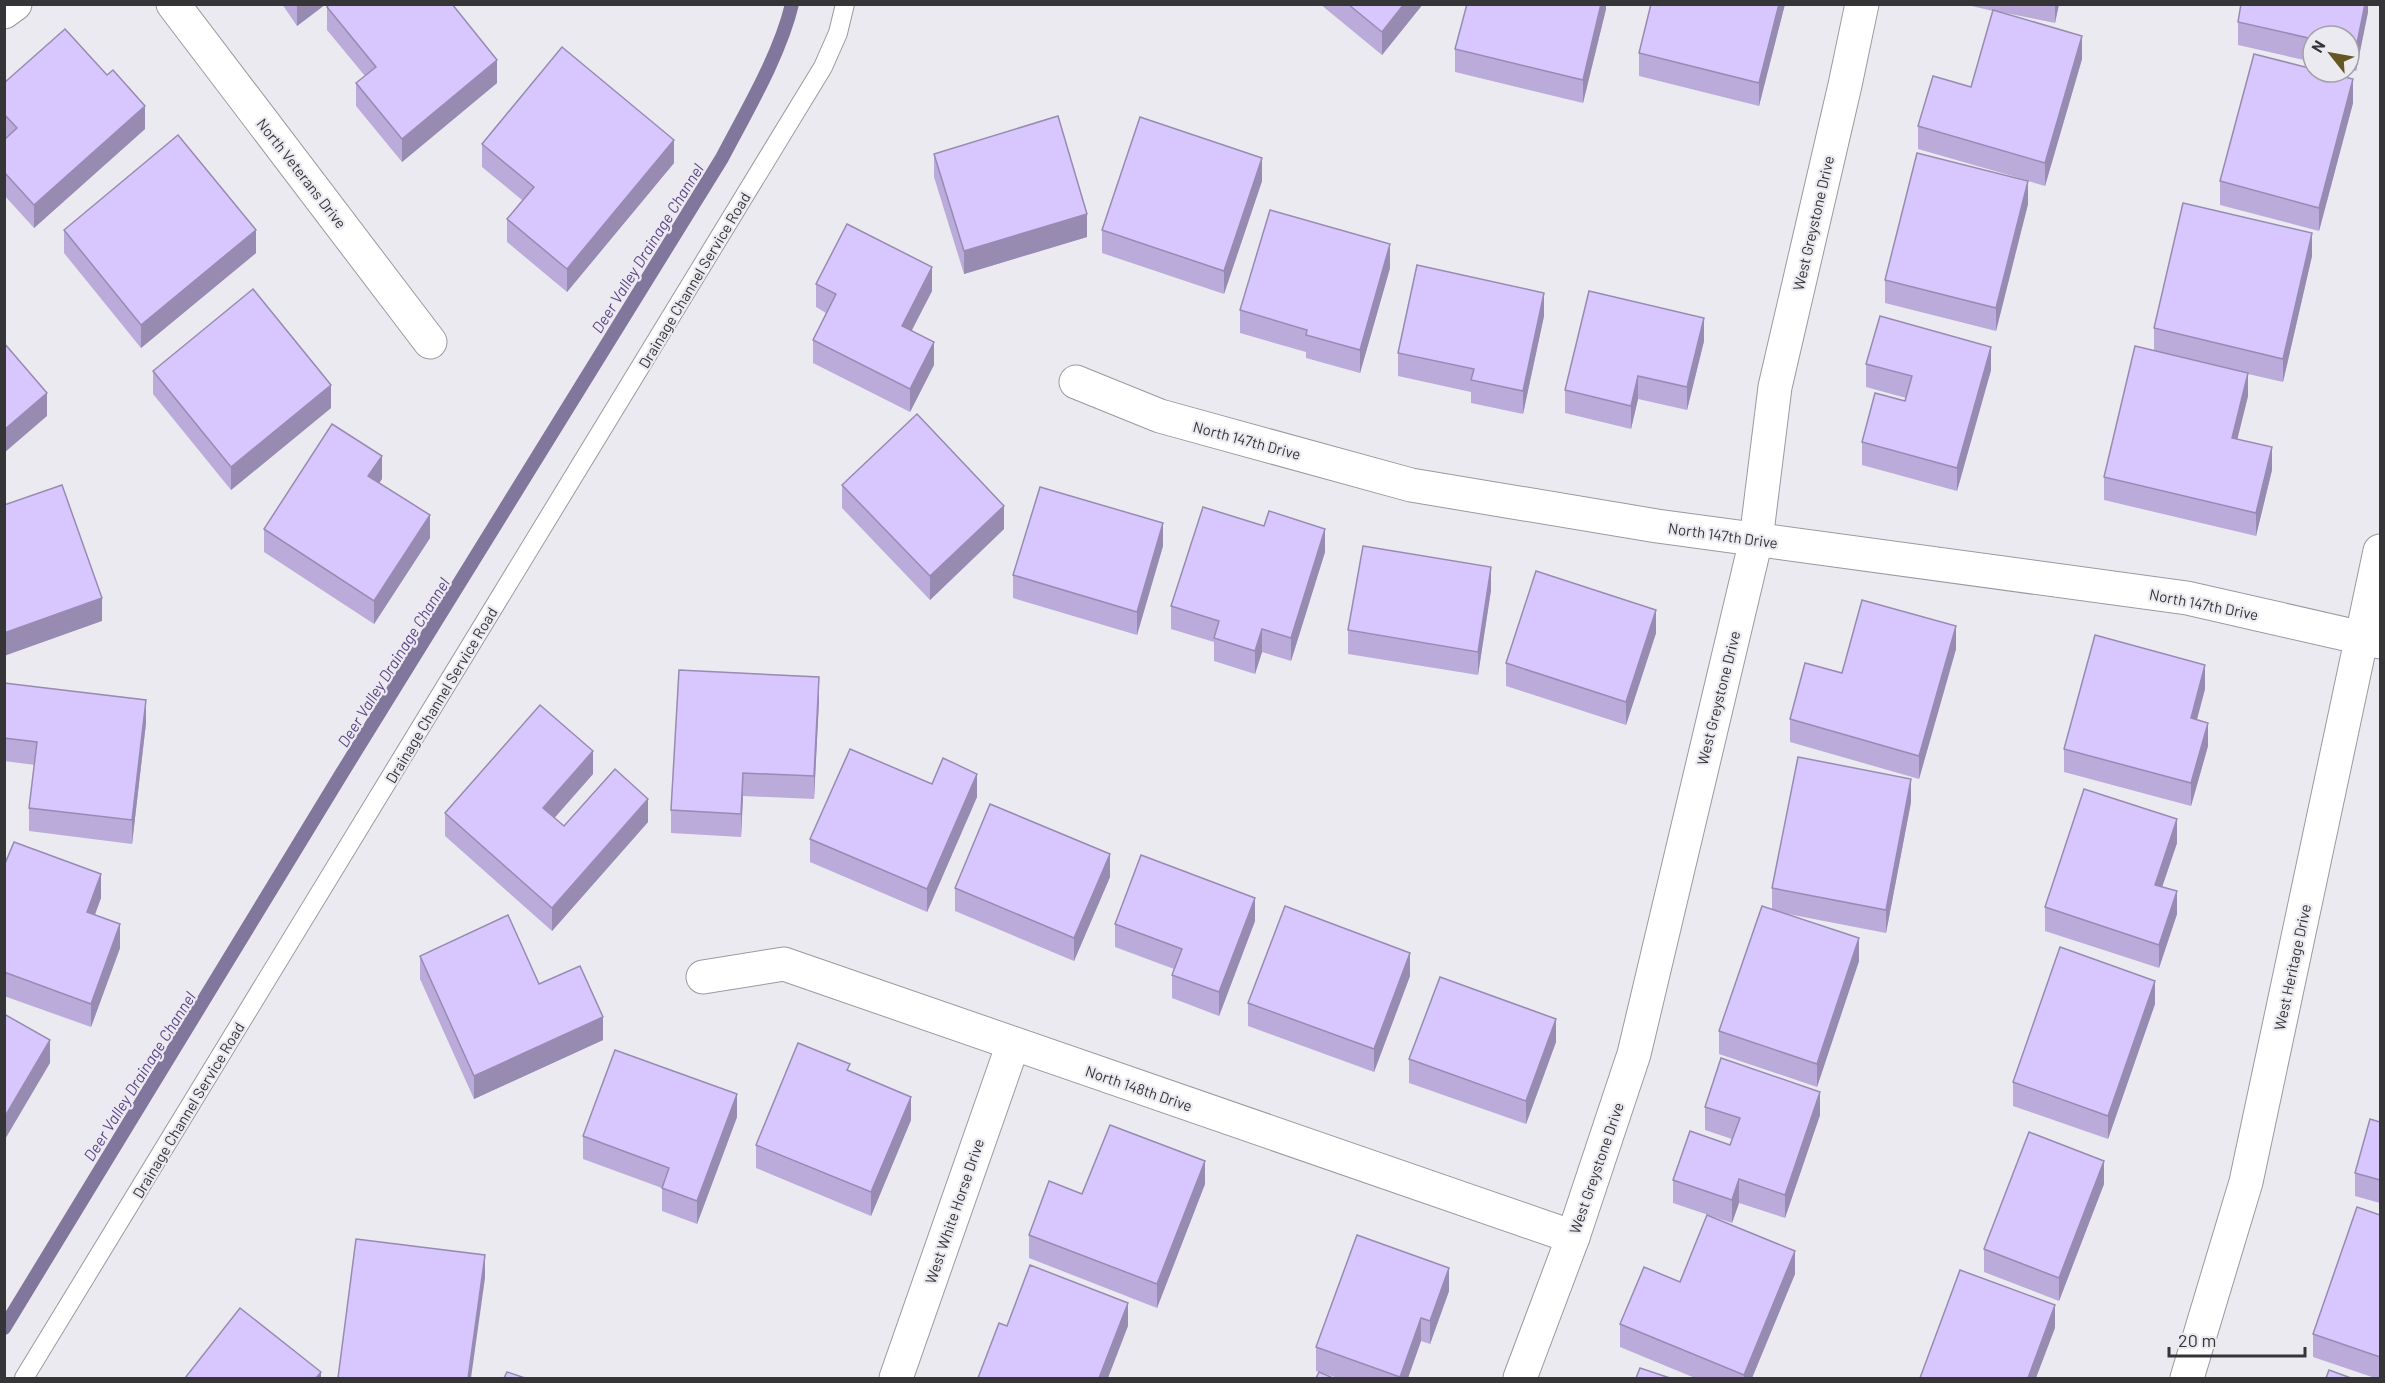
<svg xmlns="http://www.w3.org/2000/svg" width="2385" height="1383" font-family="Barlow,sans-serif">
<rect width="100%" height="100%" fill="#eceaf1"/>
<g fill="none" stroke-linecap="round" stroke-linejoin="round">
<path stroke="#81769b" stroke-width="14" d="M4,1328l338,-555 380,-615c24,-46 58,-103 70,-154"/>
<g stroke="#9b99a0" stroke-width="20">
<polyline id="service" points="24,1378 823,67 838,33 845,4"/>
</g>
<g stroke="#9b99a0" stroke-width="35">
<g id="minor">
<polyline points="173,4 430,342"/>
<polyline points="4,12 15,4"/>
<polyline points="1076,382 1160,416 1411,485 1657,526 2187,598 2380,642"/>
<polyline points="703,977 784,964 1573,1237"/>
<polyline points="896,1378 1013,1044"/>
<polyline points="1520,1378 1573,1237 1634,1054 1756,540 1775,387 1845,85 1862,4"/>
<polyline points="2187,1378 2246,1182 2380,551"/>
</g>
</g>
<use href="#service" stroke="#fff" stroke-width="18"/>
<use href="#minor" stroke="#fff" stroke-width="33"/>
</g>
<g fill="#baabda">
<polygon points="282,4 326,4 297,26"/>
<polygon points="1320,4 1423,4 1382,55"/>
<polygon points="1606,4 1606,9 1583,103 1455,72 1455,49"/>
<polygon points="1785,4 1759,106 1639,76 1639,53"/>
<polygon points="1963,4 2059,4 2055,23 1996,11 2082,59 2045,186 2028,181 2028,204 1996,331 1885,303 1885,280 2026,180 1918,149 1918,126 1971,87 1993,11"/>
<polygon points="2368,4 2368,12 2356,71 2349,70 2349,36 2313,36 2313,62 2238,45 2238,22"/>
<polygon points="327,7 497,83 402,162 356,106 356,83 365,76 327,30"/>
<polygon points="4,83 145,129 34,228 4,195 4,140 6,139 4,137"/>
<polygon points="2353,103 2319,231 2220,205 2220,181"/>
<polygon points="482,144 674,163 567,292 507,242 507,219 522,200 482,167"/>
<polygon points="934,154 1087,237 964,274 934,177"/>
<polygon points="1262,181 1224,294 1102,253 1102,230"/>
<polygon points="64,230 256,253 141,348 64,253"/>
<polygon points="2312,256 2283,382 2248,374 2248,396 2237,439 2272,470 2256,536 2104,500 2104,477 2154,351 2154,328"/>
<polygon points="1390,268 1360,373 1306,358 1306,352 1240,333 1240,310"/>
<polygon points="816,284 932,291 912,330 934,365 910,412 813,363 813,340 826,313 816,307"/>
<polygon points="1544,316 1523,414 1471,403 1471,392 1398,376 1398,353"/>
<polygon points="1704,341 1687,410 1638,399 1631,429 1565,413 1565,390"/>
<polygon points="1866,364 1991,370 1957,491 1862,465 1862,442 1905,401 1906,398 1866,387"/>
<polygon points="153,371 331,408 231,490 153,394"/>
<polygon points="382,479 379,483 430,538 374,624 264,552 264,529"/>
<polygon points="842,485 1004,529 930,600 842,508"/>
<polygon points="1163,546 1137,635 1013,598 1013,575"/>
<polygon points="1325,552 1291,661 1262,652 1255,674 1214,661 1214,642 1171,629 1171,606"/>
<polygon points="1491,590 1478,675 1348,654 1348,630"/>
<polygon points="1656,633 1626,725 1506,686 1506,663"/>
<polygon points="1956,649 1919,779 1790,742 1790,719 1842,673"/>
<polygon points="4,683 146,723 132,844 29,831 29,808 35,765 4,761"/>
<polygon points="2205,689 2197,720 2208,746 2191,806 2064,772 2064,749"/>
<polygon points="819,701 814,799 743,796 741,837 671,833 671,810"/>
<polygon points="593,774 554,818 564,826 648,822 552,931 445,836 445,813"/>
<polygon points="932,784 977,797 927,912 810,862 810,839"/>
<polygon points="1911,802 1886,933 1788,914 1859,961 1817,1087 1719,1054 1719,1031 1772,909 1772,888"/>
<polygon points="2177,843 2162,887 2177,914 2159,968 2045,931 2045,907"/>
<polygon points="4,866 101,898 95,915 120,948 91,1027 4,996"/>
<polygon points="1110,877 1074,961 955,911 955,888"/>
<polygon points="1255,921 1219,1016 1172,998 1172,975 1174,969 1115,947 1115,924"/>
<polygon points="420,956 539,984 603,1040 474,1099 420,979"/>
<polygon points="1410,976 1374,1072 1248,1026 1248,1003"/>
<polygon points="2155,1004 2108,1139 2013,1106 2013,1082"/>
<polygon points="1556,1042 1526,1124 1409,1083 1409,1059"/>
<polygon points="850,1071 911,1120 871,1216 756,1168 756,1145"/>
<polygon points="1705,1107 1820,1115 1785,1218 1739,1203 1732,1223 1673,1203 1673,1180 1730,1145 1732,1139 1705,1130"/>
<polygon points="737,1117 697,1224 662,1211 662,1188 583,1159 583,1136"/>
<polygon points="2380,1122 2380,1203 2355,1196 2355,1173"/>
<polygon points="1205,1184 1157,1308 1029,1258 1029,1235"/>
<polygon points="2104,1184 2059,1301 1984,1272 1984,1249"/>
<polygon points="2380,1215 2380,1378 2375,1378 2313,1357 2313,1334"/>
<polygon points="1795,1274 1752,1378 1695,1378 1620,1347 1620,1324 1680,1282"/>
<polygon points="1449,1291 1430,1344 1421,1341 1408,1378 1338,1378 1316,1371 1316,1347"/>
</g>
<g fill="#978bb2">
<polygon points="297,4 326,4 297,26"/>
<polygon points="1404,4 1423,4 1382,55 1382,32"/>
<polygon points="1601,4 1606,4 1606,9 1583,103 1583,80"/>
<polygon points="1779,4 1785,4 1759,106 1759,83"/>
<polygon points="2055,4 2059,4 2055,23"/>
<polygon points="2365,4 2368,4 2368,12 2356,71 2356,48"/>
<polygon points="2082,36 2082,59 2045,186 2045,163"/>
<polygon points="497,60 497,83 402,162 402,139"/>
<polygon points="2353,79 2353,103 2319,231 2319,208"/>
<polygon points="145,106 145,129 34,228 34,205"/>
<polygon points="674,140 674,163 567,292 567,269"/>
<polygon points="1262,158 1262,181 1224,294 1224,271"/>
<polygon points="2028,181 2028,204 1996,331 1996,308"/>
<polygon points="1087,214 1087,237 964,274 964,251"/>
<polygon points="256,230 256,253 141,348 141,325"/>
<polygon points="2312,233 2312,256 2283,382 2283,359"/>
<polygon points="1390,244 1390,268 1360,373 1360,350"/>
<polygon points="932,267 932,291 902,349 902,326"/>
<polygon points="1544,293 1544,316 1523,414 1523,391"/>
<polygon points="1704,318 1704,341 1687,410 1687,387"/>
<polygon points="934,342 934,365 910,412 910,389"/>
<polygon points="1991,347 1991,370 1957,491 1957,468"/>
<polygon points="2248,373 2248,396 2232,461 2232,438"/>
<polygon points="1638,376 1638,399 1631,429 1631,406"/>
<polygon points="331,385 331,408 231,490 231,467"/>
<polygon points="47,393 47,416 4,453 4,430"/>
<polygon points="2272,447 2272,470 2256,536 2256,513"/>
<polygon points="382,456 382,479 368,499 368,476"/>
<polygon points="1004,506 1004,529 930,600 930,576"/>
<polygon points="430,515 430,538 374,624 374,601"/>
<polygon points="1163,523 1163,546 1137,635 1137,612"/>
<polygon points="1325,529 1325,552 1291,661 1291,638"/>
<polygon points="1491,567 1491,590 1478,675 1478,652"/>
<polygon points="102,598 102,621 4,656 4,633"/>
<polygon points="1656,610 1656,633 1626,725 1626,702"/>
<polygon points="1956,626 1956,649 1919,779 1919,756"/>
<polygon points="1262,629 1262,652 1255,674 1255,651"/>
<polygon points="2205,665 2205,689 2191,741 2191,718"/>
<polygon points="819,677 819,701 814,799 814,776"/>
<polygon points="146,700 146,723 132,844 132,820"/>
<polygon points="2208,723 2208,746 2191,806 2191,783"/>
<polygon points="593,751 593,774 543,831 543,808"/>
<polygon points="743,773 743,796 741,837 741,814"/>
<polygon points="977,774 977,797 927,912 927,889"/>
<polygon points="1911,779 1911,802 1886,933 1886,910"/>
<polygon points="648,799 648,822 552,931 552,908"/>
<polygon points="2177,819 2177,843 2155,908 2155,885"/>
<polygon points="1110,854 1110,877 1074,961 1074,938"/>
<polygon points="101,874 101,898 87,935 87,912"/>
<polygon points="2177,891 2177,914 2159,968 2159,945"/>
<polygon points="1255,898 1255,921 1219,1016 1219,992"/>
<polygon points="120,924 120,948 91,1027 91,1004"/>
<polygon points="1859,938 1859,961 1817,1087 1817,1064"/>
<polygon points="1410,953 1410,976 1374,1072 1374,1049"/>
<polygon points="2155,981 2155,1004 2108,1139 2108,1116"/>
<polygon points="603,1017 603,1040 474,1099 474,1076"/>
<polygon points="1556,1019 1556,1042 1526,1124 1526,1101"/>
<polygon points="50,1040 50,1063 4,1141 4,1118"/>
<polygon points="1820,1092 1820,1115 1785,1218 1785,1195"/>
<polygon points="737,1094 737,1117 697,1224 697,1201"/>
<polygon points="911,1097 911,1120 871,1216 871,1192"/>
<polygon points="1205,1161 1205,1184 1157,1308 1157,1284"/>
<polygon points="2104,1161 2104,1184 2059,1301 2059,1278"/>
<polygon points="1739,1179 1739,1203 1732,1223 1732,1200"/>
<polygon points="1795,1251 1795,1274 1752,1378 1744,1378 1744,1375"/>
<polygon points="485,1255 485,1278 471,1378 468,1378"/>
<polygon points="1449,1268 1449,1291 1430,1344 1430,1321"/>
<polygon points="1128,1303 1128,1326 1108,1378 1099,1378"/>
<polygon points="2055,1305 2055,1328 2036,1378 2028,1378"/>
<polygon points="1421,1318 1421,1341 1408,1378 1400,1378"/>
<polygon points="321,1372 321,1378 316,1378"/>
</g>
<g fill="#d8c7fe" stroke="#978bb2" stroke-width="1.5">
<polygon points="330,4 452,4 497,60 402,139 356,83 376,67 327,7"/>
<polygon points="1348,4 1404,4 1382,32"/>
<polygon points="1467,4 1601,4 1583,80 1455,49"/>
<polygon points="1651,4 1779,4 1759,83 1639,53"/>
<polygon points="2241,4 2365,4 2356,48 2349,47 2349,36 2313,36 2313,39 2238,22"/>
<polygon points="1993,10 2082,36 2045,163 1918,126 1933,76 1971,87"/>
<polygon points="65,29 107,75 113,70 145,106 34,205 4,172 4,140 17,128 4,114 4,83"/>
<polygon points="562,47 674,140 567,269 507,219 534,187 482,144"/>
<polygon points="2254,54 2313,69 2313,72 2323,72 2353,79 2319,208 2220,181"/>
<polygon points="1058,116 1087,214 964,251 934,154"/>
<polygon points="1140,117 1262,158 1224,271 1102,230"/>
<polygon points="178,135 256,230 141,325 64,230"/>
<polygon points="1917,153 2028,181 1996,308 1885,280"/>
<polygon points="2183,203 2312,233 2283,359 2154,328"/>
<polygon points="1270,210 1390,244 1360,350 1306,335 1307,330 1240,310"/>
<polygon points="847,224 932,267 902,326 934,342 910,389 813,340 836,294 816,284"/>
<polygon points="1417,265 1544,293 1523,391 1471,380 1474,369 1398,353"/>
<polygon points="253,289 331,385 231,467 153,371"/>
<polygon points="1589,291 1704,318 1687,387 1638,376 1631,406 1565,390"/>
<polygon points="1880,316 1991,347 1957,468 1862,442 1875,393 1905,401 1912,376 1866,364"/>
<polygon points="4,343 47,393 4,430"/>
<polygon points="2135,346 2248,373 2232,438 2272,447 2256,513 2104,477"/>
<polygon points="917,414 1004,506 930,576 842,485"/>
<polygon points="332,424 382,456 368,476 430,515 374,601 264,529"/>
<polygon points="62,485 102,598 4,633 4,505"/>
<polygon points="1040,487 1163,523 1137,612 1013,575"/>
<polygon points="1203,507 1264,526 1269,511 1325,529 1291,638 1262,629 1255,651 1214,638 1219,621 1171,606"/>
<polygon points="1363,546 1491,567 1478,652 1348,630"/>
<polygon points="1536,571 1656,610 1626,702 1506,663"/>
<polygon points="1862,600 1956,626 1919,756 1790,719 1805,663 1842,673"/>
<polygon points="2095,635 2205,665 2191,718 2208,723 2191,783 2064,749"/>
<polygon points="679,670 819,677 814,776 743,773 741,814 671,810"/>
<polygon points="4,683 146,700 132,820 29,808 37,742 4,738"/>
<polygon points="540,705 593,751 543,808 564,826 615,769 648,799 552,908 445,813"/>
<polygon points="850,749 932,784 943,758 977,774 927,889 810,839"/>
<polygon points="1798,757 1911,779 1886,910 1772,888"/>
<polygon points="2084,789 2177,819 2155,885 2177,891 2159,945 2045,907"/>
<polygon points="990,804 1110,854 1074,938 955,888"/>
<polygon points="14,842 101,874 87,912 120,924 91,1004 4,972 4,866"/>
<polygon points="1141,855 1255,898 1219,992 1172,975 1182,949 1115,924"/>
<polygon points="1285,906 1410,953 1374,1049 1248,1003"/>
<polygon points="1762,906 1859,938 1817,1064 1719,1031"/>
<polygon points="508,915 539,984 580,966 603,1017 474,1076 420,956"/>
<polygon points="2060,947 2155,981 2108,1116 2013,1082"/>
<polygon points="1440,977 1556,1019 1526,1101 1409,1059"/>
<polygon points="4,1014 50,1040 4,1118"/>
<polygon points="798,1043 850,1064 847,1070 911,1097 871,1192 756,1145"/>
<polygon points="615,1050 737,1094 697,1201 662,1188 669,1168 583,1136"/>
<polygon points="1721,1058 1820,1092 1785,1195 1739,1179 1732,1200 1673,1180 1690,1131 1730,1145 1740,1118 1705,1107"/>
<polygon points="2370,1119 2380,1122 2380,1180 2355,1173"/>
<polygon points="1110,1125 1205,1161 1157,1284 1029,1235 1049,1181 1082,1194"/>
<polygon points="2029,1132 2104,1161 2059,1278 1984,1249"/>
<polygon points="2357,1207 2380,1215 2380,1357 2313,1334"/>
<polygon points="1707,1215 1795,1251 1744,1375 1620,1324 1644,1267 1680,1282"/>
<polygon points="1357,1235 1449,1268 1430,1321 1421,1318 1400,1377 1316,1347"/>
<polygon points="356,1239 485,1255 468,1378 338,1378"/>
<polygon points="1030,1265 1128,1303 1099,1378 978,1378 999,1323 1007,1326"/>
<polygon points="1960,1270 2055,1305 2028,1378 1920,1378"/>
<polygon points="240,1308 321,1372 316,1378 185,1378"/>
<polygon points="1640,1368 1670,1378 1636,1378"/>
<polygon points="2329,1370 2351,1378 2326,1378"/>
<polygon points="507,1372 525,1378 504,1378"/>
<polygon points="1319,1372 1333,1378 1316,1378"/>
</g>
<g text-anchor="middle" dominant-baseline="central" stroke-width="4.5" stroke-linejoin="round" paint-order="stroke">
<g font-size="15" fill="#353537" stroke="#eceaf1">
<text transform="translate(302 173) rotate(52)">North Veterans Drive</text>
<text transform="translate(1813 223) rotate(-77)">West Greystone Drive</text>
<text transform="translate(694 280) rotate(-59)">Drainage Channel Service Road</text>
<text transform="translate(1247 440) rotate(15)">North 147th Drive</text>
<text transform="translate(1723 535) rotate(8)">North 147th Drive</text>
<text transform="translate(2204 604) rotate(11)">North 147th Drive</text>
<text transform="translate(441 695) rotate(-59)">Drainage Channel Service Road</text>
<text transform="translate(1718 698) rotate(-76)">West Greystone Drive</text>
<text transform="translate(2292 967) rotate(-78)">West Heritage Drive</text>
<text transform="translate(1139 1088) rotate(19)">North 148th Drive</text>
<text transform="translate(188 1110) rotate(-59)">Drainage Channel Service Road</text>
<text transform="translate(1596 1168) rotate(-71)">West Greystone Drive</text>
<text transform="translate(954 1211) rotate(-71)">West White Horse Drive</text>
</g>
<g font-size="16" font-style="italic" fill="#5d4486" stroke="#eceaf1">
<text transform="translate(647 248) rotate(-58)">Deer Valley Drainage Channel</text>
<text transform="translate(393 662) rotate(-58)">Deer Valley Drainage Channel</text>
<text transform="translate(139 1076) rotate(-58)">Deer Valley Drainage Channel</text>
</g>
</g>
<rect width="2385" height="1383" fill="none" stroke="#353537" stroke-width="12"/>
<g transform="translate(2331 54) rotate(301)"><circle r="28" fill="#eceaf1" stroke="#a3a2a7" stroke-width="1.5"/>
<path d="M0-4.5L10 22L0 15L-10 22Z" fill="#655724"/>
<text y="-9" font-size="16" font-weight="bold" text-anchor="middle" fill="#353537">N</text>
</g>
<path d="M2169 1347v9h136v-9" fill="none" stroke="#353537" stroke-width="3"/>
<text x="2178" y="1347" font-size="18" fill="#353537" stroke="#eceaf1" stroke-width="4.5" paint-order="stroke">20 m</text>
</svg>
